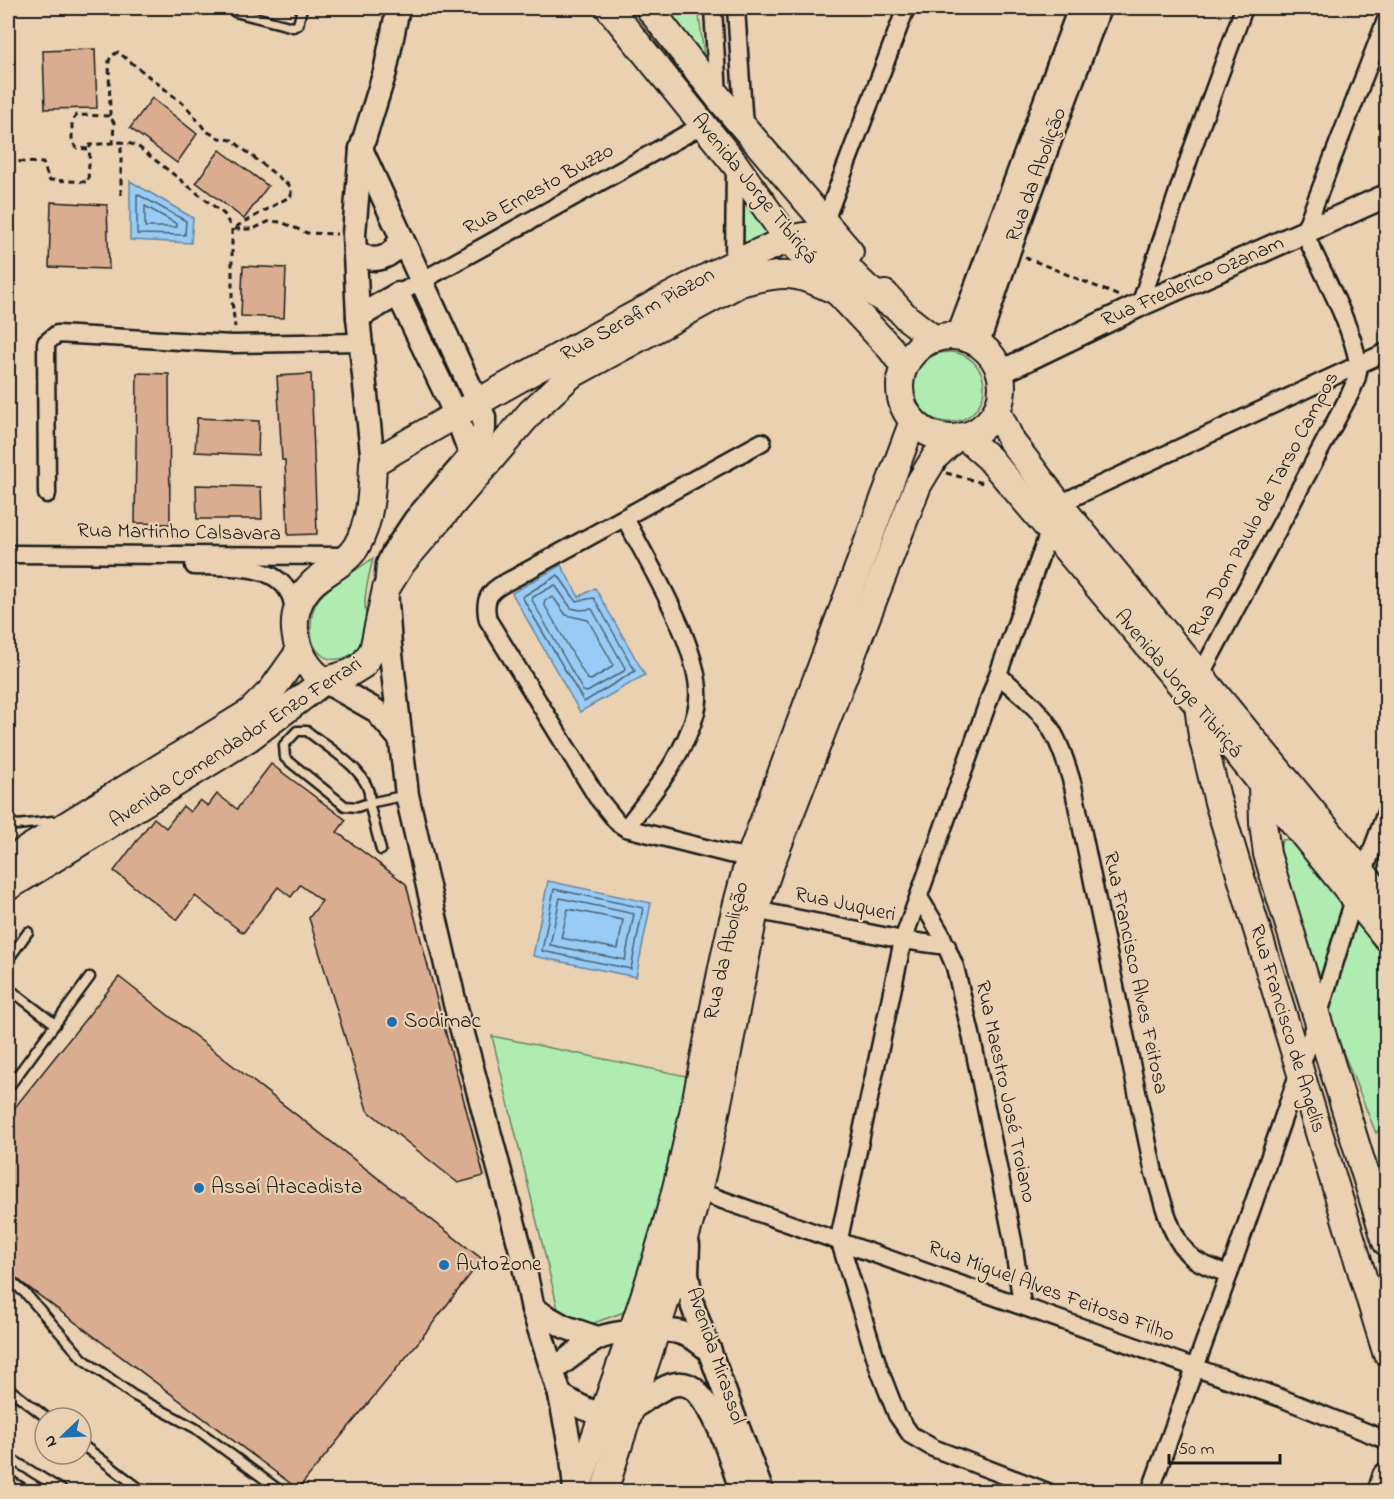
<svg xmlns="http://www.w3.org/2000/svg" width="1394" height="1499" font-family="'Indie Flower',sans-serif">
<rect width="100%" height="100%" fill="#e9d1b2"/>
<filter id="ink" filterUnits="userSpaceOnUse"><feTurbulence type="fractalNoise" baseFrequency=".0167" numOctaves="2"/><feDisplacementMap in="SourceGraphic" scale="12" xChannelSelector="R" yChannelSelector="G"/><feConvolveMatrix kernelMatrix="1 2 1 2 8 2 1 2 1" color-interpolation-filters="sRGB"/></filter>
<g filter="url(#ink)">
<g fill="#b0ecb2" stroke="#668467" stroke-width="1.5">
<polygon points="660,8 698,8 705,64"/>
<polygon points="744,192 777,239 744,256"/>
<circle cx="949" cy="387" r="35"/>
<path d="M373,558c-3,14 -8,31 -8,45 0,13 5,24 -1,37 -6,14 -27,26 -42,15 -15,-10 -13,-42 -4,-55 11,-15 40,-30 55,-42z"/>
<polygon points="1292,839 1386,956 1386,1122 1376,1133 1326,1010 1280,848 1282,840"/>
<polygon points="492,1036 696,1078 643,1293 624,1312 591,1324 559,1313"/>
</g>
<g fill="#98ccf6" stroke="#66869f" stroke-width="1.5">
<polygon points="130,181 193,218 191,243 130,240"/>
<polygon points="561,565 579,597 595,588 645,675 580,712 512,593"/>
<polygon points="548,881 651,903 636,977 533,956"/>
</g>
<g fill="none" stroke-linecap="round" stroke-linejoin="round">
<g stroke="#4e6273" stroke-width="1.5">
<polygon points="137,194 186,221 185,235 137,234"/>
<polygon points="145,206 177,224 177,227 145,227"/>
<polygon points="558,575 576,601 594,598 635,671 584,702 522,597"/>
<polygon points="555,585 571,608 580,610 592,609 625,668 624,671 587,692 583,691 532,600 533,597"/>
<polygon points="553,597 566,615 588,620 613,664 612,667 591,680 587,679 544,604 545,600"/>
<polygon points="554,889 643,908 631,969 542,951"/>
<polygon points="560,898 634,914 625,960 550,945"/>
<polygon points="568,909 623,920 618,949 561,938"/>
</g>
</g>
<g fill="#daad90" stroke="#1c1c1c" stroke-width="1.5">
<polygon points="95,49 97,108 45,109 43,51"/>
<polygon points="152,98 197,134 177,163 130,128"/>
<polygon points="220,150 268,186 244,219 196,182"/>
<polygon points="51,202 107,205 109,269 49,267"/>
<polygon points="243,266 286,268 284,318 241,316"/>
<polygon points="137,373 169,374 170,524 135,523"/>
<polygon points="311,374 317,534 288,535 285,460 282,460 277,376"/>
<polygon points="197,418 259,421 258,455 195,452"/>
<polygon points="196,485 261,487 262,519 197,519"/>
<polygon points="271,764 346,820 337,832 406,884 484,1176 458,1183 367,1110 309,918 322,901 300,885 291,897 278,887 243,933 195,896 177,920 114,871 154,818 166,828 183,806 190,812 200,800 208,806 217,794 237,809"/>
<polygon points="119,977 482,1259 420,1340 298,1489 8,1272 8,1116"/>
</g>
<g fill="none" stroke-linecap="round" stroke-linejoin="round">
<g stroke="#1c1c1c" stroke-width="13">
<g id="lane">
<polyline points="235,12 293,27 298,25 302,8"/>
<polyline points="8,821 17,825 53,821"/>
<path d="M381,850l-12,-47 -12,4 -12,-1 -60,-48 -1,-13 13,-14h10c21,17 68,43 62,72l38,-8"/>
<polyline points="8,960 28,932"/>
<polyline points="8,988 55,1024"/>
<polyline points="8,1088 90,977"/>
<polyline points="8,1278 27,1295 83,1359 133,1395 195,1428 282,1492"/>
<polyline points="8,1388 47,1418"/>
<polyline points="81,1444 144,1492"/>
<polyline points="8,1457 65,1492"/>
</g>
</g>
<g stroke="#1c1c1c" stroke-width="21">
<g id="street">
<polyline points="713,8 718,96"/>
<polyline points="736,8 744,127"/>
<polyline points="825,221 906,8"/>
<polyline points="734,263 735,164"/>
<polyline points="398,294 703,125"/>
<polyline points="1140,305 1192,150 1244,8"/>
<polyline points="47,494 46,343 57,334 232,344 362,342"/>
<path d="M625,518c23,45 86,145 71,194 -12,44 -43,80 -70,116"/>
<polyline points="8,554 349,556"/>
<path d="M194,566c29,1 80,-4 95,27 4,6 4,15 6,22"/>
<path d="M1201,674l149,-280c4,-9 10,-20 8,-31 -6,-38 -38,-95 -54,-131l82,-212"/>
<path d="M998,675c48,39 58,52 75,111l81,387c9,27 16,68 40,86 10,7 23,11 35,15"/>
<path d="M757,858l-28,-4 -103,-26 -8,-5 -21,-26 -109,-177c-8,-32 13,-33 37,-48l237,-130"/>
<polyline points="919,897 941,934 955,967 971,1034 1013,1241 1022,1305"/>
<polyline points="745,908 903,940 947,946"/>
<polyline points="697,1191 1281,1398 1386,1440"/>
<polyline points="8,1484 21,1492"/>
<polyline points="1048,1492 933,1448 911,1435 897,1415 879,1369 839,1239 903,940 1059,504 1386,352"/>
<polyline points="1150,1492 1229,1274 1318,1017 1354,899 1386,812"/>
</g>
</g>
<g stroke="#1c1c1c" stroke-width="27">
<g id="secondary">
<polyline points="361,149 484,417 484,429 471,455 415,520 393,553 388,564 386,589 390,645 407,795 455,1004 520,1247 533,1309 560,1395 572,1457 575,1491"/>
<path d="M355,250c18,16 37,9 46,-12"/>
<polyline points="358,317 398,294 456,415 471,455"/>
<polyline points="958,336 1080,8"/>
<polyline points="978,343 1009,250 1099,8"/>
<polyline points="1001,372 1140,305 1386,196"/>
<polyline points="373,463 358,317 354,234 361,149 385,72 398,8"/>
<polyline points="324,681 375,710 401,740"/>
<polyline points="688,1245 687,1274 693,1307 762,1492"/>
<polyline points="533,1309 565,1327 597,1338"/>
<path d="M553,1370c14,-10 27,-22 42,-30 16,-9 66,-12 83,-8 13,3 22,11 32,19"/>
<path d="M560,1395c13,7 28,18 43,18 7,1 21,-1 27,-4 18,-8 45,-39 66,-18 24,25 34,68 46,101"/>
</g>
</g>
<g stroke="#1c1c1c" stroke-width="30">
<g id="primary">
<polyline points="609,8 735,164 787,238 891,349 904,367"/>
<polyline points="649,8 718,97 850,252"/>
<polyline points="885,294 906,317 933,338"/>
<circle cx="951" cy="387" r="51"/>
<polyline points="997,411 1012,442 1059,504 1386,901"/>
<polyline points="964,436 989,458 1198,705 1386,937"/>
<path d="M324,681c-32,-23 -41,-70 -10,-99 14,-12 32,-19 42,-35 15,-25 16,-56 17,-84 51,-30 406,-237 436,-227 21,6 38,34 54,48 9,10 22,16 33,23"/>
<polyline points="1198,705 1202,736 1218,802 1386,1352"/>
<polyline points="1266,780 1262,784 1263,823 1267,854 1386,1242"/>
<polyline points="8,861 250,712 272,690 299,652"/>
<path d="M8,887l241,-149 75,-57 26,-8 13,-8 10,-15 13,-61 16,-26 129,-151 40,-37 169,-92c46,-13 58,-11 100,10"/>
<path d="M576,1492c35,-105 77,-208 103,-316 26,-105 39,-215 71,-319l163,-436"/>
<path d="M604,1492c28,-92 61,-182 87,-274 27,-99 44,-207 64,-308l17,-49 146,-376 17,-28 19,-18"/>
<polyline points="1381,1492 1386,1476"/>
</g>
</g>
<g stroke="#1c1c1c" stroke-width="3" stroke-dasharray="6 4.5" stroke-linecap="butt">
<polyline points="110,116 109,61 111,56 118,52 186,106 206,131 219,138 232,140 291,187 291,196 232,229"/>
<polyline points="88,149 77,148 72,142 72,121 77,115 110,116 114,123 113,142"/>
<polyline points="8,161 43,163 49,180 88,182 90,145 121,142 136,145 224,214 232,229 232,301 235,327"/>
<polyline points="121,195 121,142"/>
<polyline points="234,229 253,229 270,221 281,222 307,233 337,234"/>
<polyline points="1025,257 1119,296"/>
<polyline points="946,473 983,483"/>
</g>
<use href="#lane" stroke="#e9d1b2" stroke-width="8"/>
<use href="#street" stroke="#e9d1b2" stroke-width="16"/>
<use href="#secondary" stroke="#e9d1b2" stroke-width="22"/>
<use href="#primary" stroke="#e9d1b2" stroke-width="26"/>
</g>
</g>
<g fill="#1f6fb2" stroke="#e9d1b2" stroke-width="2">
<circle cx="392" cy="1022" r="6"/>
<circle cx="199" cy="1188" r="6"/>
<circle cx="444" cy="1265" r="6"/>
</g>
<g text-anchor="middle" dominant-baseline="central" stroke-width="4.5" stroke-linejoin="round" paint-order="stroke">
<g font-size="21" fill="#1c1c1c" stroke="#e9d1b2">
<text transform="translate(1037 175) rotate(-70)">Rua da Abolição</text>
<text transform="translate(754 189) rotate(51)">Avenida Jorge Tibiriçá</text>
<text transform="translate(539 190) rotate(-29)">Rua Ernesto Buzzo</text>
<text transform="translate(1193 282) rotate(-24)">Rua Frederico Ozanam</text>
<text transform="translate(638 315) rotate(-29)">Rua Serafim Piazon</text>
<text transform="translate(1264 505) rotate(-62)">Rua Dom Paulo de Tarso Campos</text>
<text transform="translate(179 533) rotate(1)">Rua Martinho Calsavara</text>
<text transform="translate(1178 684) rotate(50)">Avenida Jorge Tibiriçá</text>
<text transform="translate(236 743) rotate(-33)">Avenida Comendador Enzo Ferrari</text>
<text transform="translate(845 905) rotate(12)">Rua Juqueri</text>
<text transform="translate(727 951) rotate(-77)">Rua da Abolição</text>
<text transform="translate(1135 973) rotate(78)">Rua Francisco Alves Feitosa</text>
<text transform="translate(1287 1029) rotate(73)">Rua Francisco de Angelis</text>
<text transform="translate(1005 1092) rotate(78)">Rua Maestro José Troiano</text>
<text transform="translate(1051 1292) rotate(20)">Rua Miguel Alves Feitosa Filho</text>
<text transform="translate(715 1356) rotate(71)">Avenida Mirassol</text>
</g>
<g font-size="21" fill="#1c1c1c" stroke="#e9d1b2" text-anchor="start">
<text x="404" y="1022">Sodimac</text>
<text x="211" y="1188">Assaí Atacadista</text>
<text x="456" y="1265">AutoZone</text>
</g>
</g>
<rect width="1394" height="1499" fill="none" stroke="#e9d1b2" stroke-width="30"/>
<rect x="15" y="15" width="1364" height="1469" fill="none" stroke="#1c1c1c" stroke-width="2" filter="url(#ink)"/>
<g transform="translate(63 1436) rotate(247)"><circle r="28" fill="#e9d1b2" stroke="#978976" stroke-width="1.5"/>
<path d="M0-4.5L10 22L0 15L-10 22Z" fill="#1f6fb2"/>
<text y="-9" font-size="16" font-weight="bold" text-anchor="middle" fill="#1c1c1c">N</text>
</g>
<path d="M1169 1454v9h111v-9" fill="none" stroke="#1c1c1c" stroke-width="3"/>
<text x="1178" y="1454" font-size="18" fill="#1c1c1c" stroke="#e9d1b2" stroke-width="4.5" paint-order="stroke">50 m</text>
</svg>
